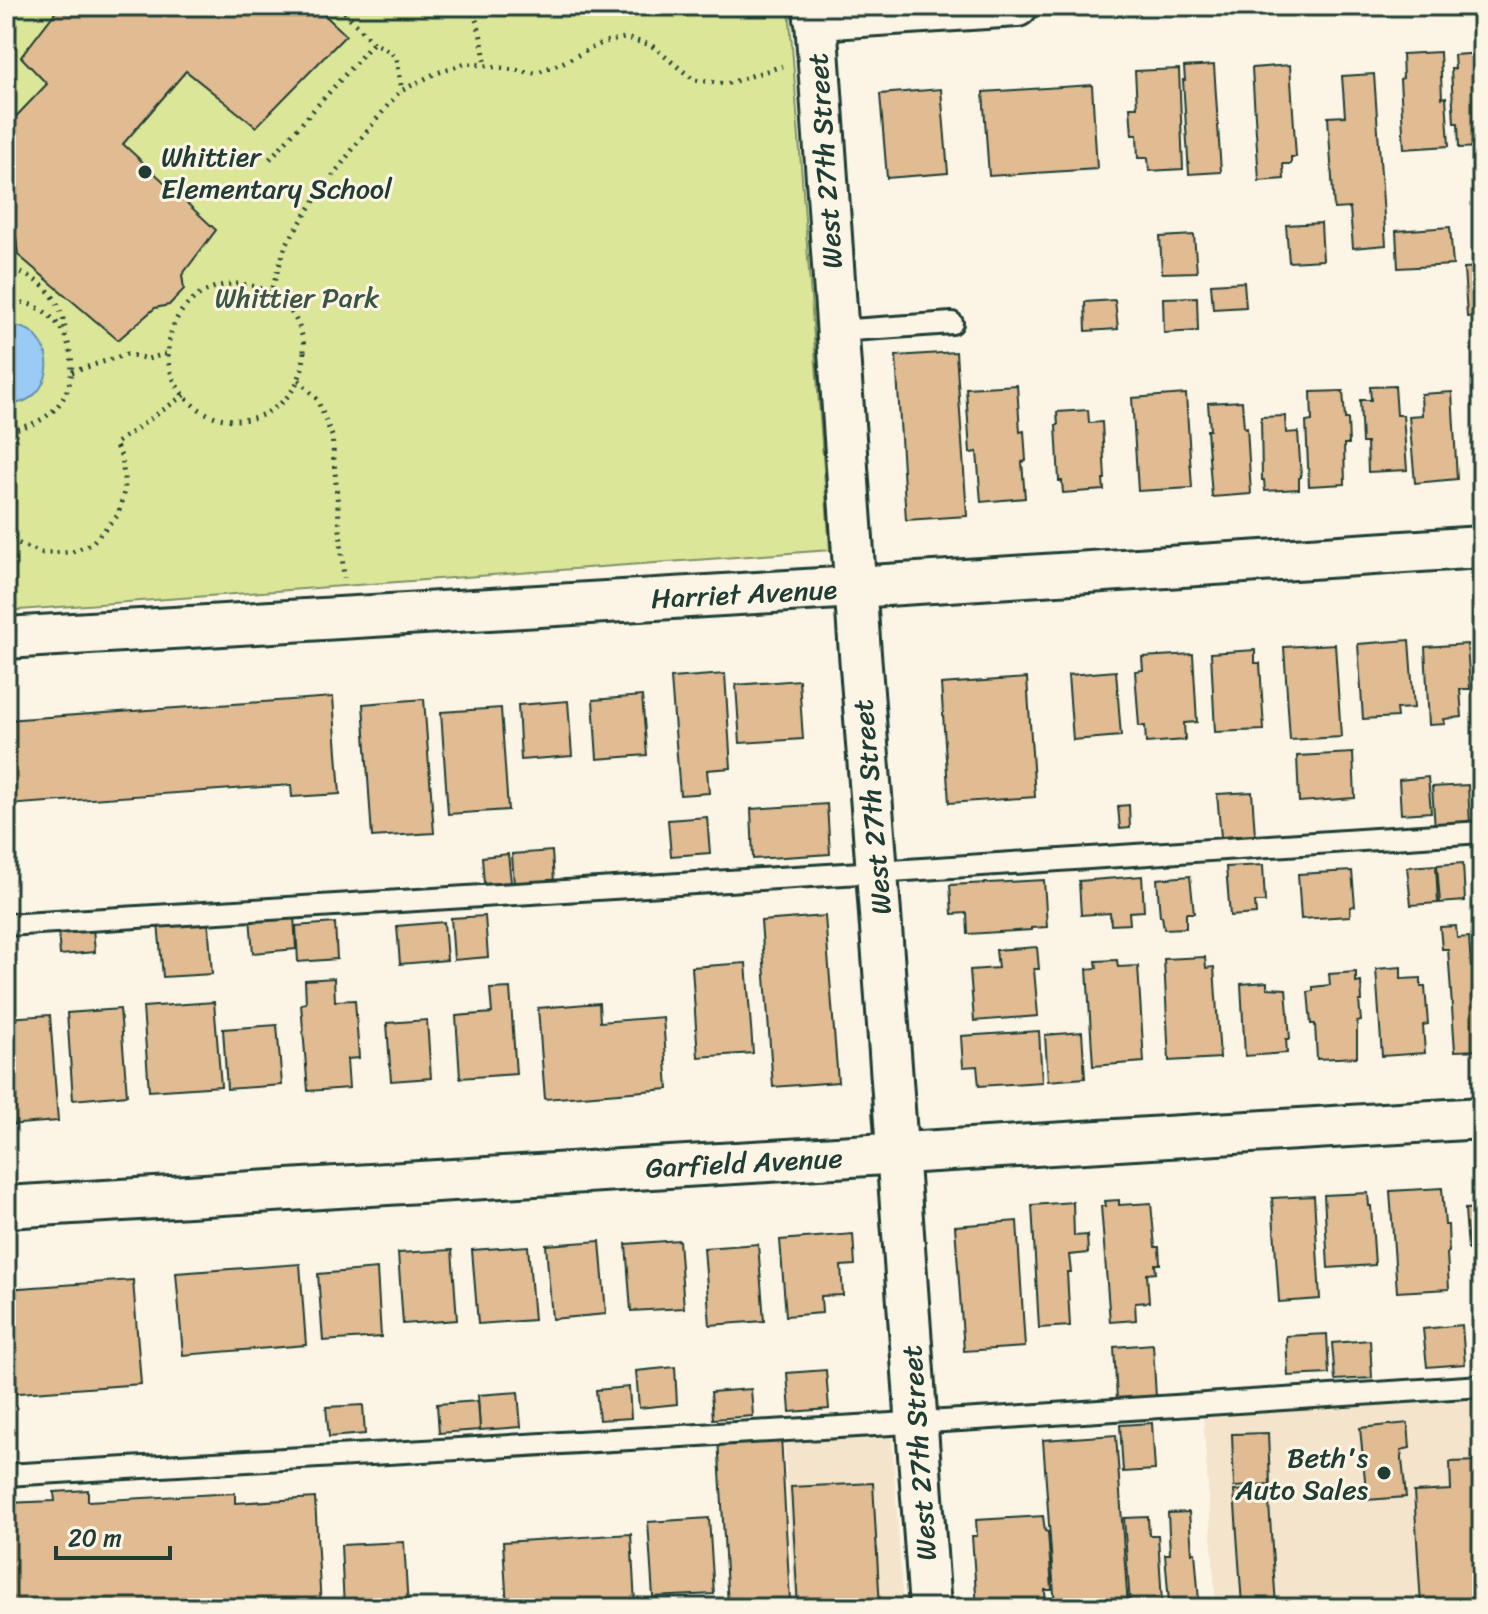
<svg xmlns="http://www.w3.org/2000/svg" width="1488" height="1614" font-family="Sriracha,sans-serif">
<rect width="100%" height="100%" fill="#fcf5e5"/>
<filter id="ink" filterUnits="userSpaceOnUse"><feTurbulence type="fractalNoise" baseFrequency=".0125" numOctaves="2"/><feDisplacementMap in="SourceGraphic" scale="16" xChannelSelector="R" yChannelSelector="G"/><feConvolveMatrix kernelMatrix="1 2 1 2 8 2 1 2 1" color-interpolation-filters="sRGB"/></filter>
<g filter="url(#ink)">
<g fill="#f4e4cc">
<polygon points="1482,1392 1482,1608 1216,1608 1203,1413"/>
<polygon points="891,1415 903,1608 795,1608 783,1425"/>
</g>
<polygon fill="#dbe699" stroke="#7d9266" stroke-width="2" points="6,6 789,6 830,550 6,611"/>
<path fill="#99cbf6" stroke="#6892a8" stroke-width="2" d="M12,325c5,2 14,3 18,6 32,23 17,76 -24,73v-78z"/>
<g fill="#e1bb92" stroke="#1f3d34" stroke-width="2">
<polygon points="60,6 280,6 284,9 287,6 315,6 346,35 256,127 186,71 123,144 216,230 182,275 184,289 169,305 155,308 118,340 18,255 16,237 6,237 6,127 47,84 21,57"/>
<polygon points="1440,52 1442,98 1446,97 1449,146 1404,149 1400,79 1403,78 1402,54"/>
<polygon points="1482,53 1482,147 1459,148 1458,123 1454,123 1451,69 1455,69 1454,55"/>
<polygon points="1214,65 1221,172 1189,174 1183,80 1185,80 1184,67"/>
<polygon points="1290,65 1296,157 1291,157 1291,164 1283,164 1284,179 1259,181 1252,68"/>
<polygon points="1179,69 1183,169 1149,171 1148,158 1138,158 1137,135 1132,135 1130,107 1137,107 1135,71"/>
<polygon points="1374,74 1386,245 1353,248 1350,208 1334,209 1328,117 1345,116 1342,76"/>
<polygon points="1092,85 1097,169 989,176 983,92"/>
<polygon points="941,89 948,173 887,178 880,94"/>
<polygon points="1321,223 1323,260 1289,262 1286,225"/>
<polygon points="1450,227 1453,265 1398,268 1396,231"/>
<polygon points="1194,235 1197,272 1162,273 1160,237"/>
<polygon points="1482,267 1482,316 1467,317 1464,268"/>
<polygon points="1244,282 1246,307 1213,309 1211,284"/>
<polygon points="1197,297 1198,331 1164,333 1163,298"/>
<polygon points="1115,300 1118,329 1086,331 1085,302"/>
<polygon points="956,352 967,516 906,520 896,356"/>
<polygon points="1017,385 1020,432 1024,431 1026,461 1022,462 1025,498 981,502 977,452 970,453 966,388"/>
<polygon points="1395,386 1397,415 1403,415 1407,470 1368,472 1367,443 1362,443 1360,400 1371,400 1370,387"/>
<polygon points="1343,391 1345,419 1348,419 1349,444 1344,444 1345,484 1309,486 1306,422 1312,421 1311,392"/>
<polygon points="1452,392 1457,479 1415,483 1409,416 1422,415 1421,394"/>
<polygon points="1186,394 1192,488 1138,491 1132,398"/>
<polygon points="1242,401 1244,428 1247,427 1251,494 1212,497 1207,430 1210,430 1208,403"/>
<polygon points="1088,410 1089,423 1102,422 1105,479 1103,479 1104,490 1063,493 1062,481 1059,481 1056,425 1058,425 1057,412"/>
<polygon points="1285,416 1286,433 1298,432 1301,477 1299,478 1299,489 1265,491 1264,480 1262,480 1261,417"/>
<polygon points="1409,640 1414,708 1396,709 1397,717 1363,719 1358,644"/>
<polygon points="1335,644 1341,737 1290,740 1284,647"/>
<polygon points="1467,644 1470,689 1460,689 1462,717 1444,719 1445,724 1429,725 1425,647"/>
<polygon points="1255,650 1255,663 1260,663 1264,730 1215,732 1211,653"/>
<polygon points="1193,654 1197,722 1184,723 1185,740 1146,743 1145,726 1139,726 1135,671 1143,670 1142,657"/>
<polygon points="1116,671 1121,736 1073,740 1068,675"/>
<polygon points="725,674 731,768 707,770 709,793 680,795 671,678"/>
<polygon points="1027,678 1035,797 949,803 941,684"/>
<polygon points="799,680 803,739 740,743 736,685"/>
<polygon points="642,696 647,755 597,759 593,700"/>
<polygon points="333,697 340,794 292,797 291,785 6,805 6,720"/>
<polygon points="424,699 434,833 372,837 363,704"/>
<polygon points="568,701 572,756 521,760 518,705"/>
<polygon points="501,708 508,810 448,814 441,712"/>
<polygon points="1353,753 1355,798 1299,802 1297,756"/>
<polygon points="1428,777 1431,812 1401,814 1399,780"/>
<polygon points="1468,785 1470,825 1435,828 1432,787"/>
<polygon points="1252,792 1255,835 1221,837 1217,794"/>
<polygon points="827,804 830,854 753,859 751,809"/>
<polygon points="1129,805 1130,828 1120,829 1118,806"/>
<polygon points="707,817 710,853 671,856 668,820"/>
<polygon points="552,851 554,882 514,885 512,854"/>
<polygon points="508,854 511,882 484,884 482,857"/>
<polygon points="1463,863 1465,901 1440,903 1437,865"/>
<polygon points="1263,865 1265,902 1255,902 1256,914 1230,916 1226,867"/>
<polygon points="1436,865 1438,903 1411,905 1407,867"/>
<polygon points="1352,871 1355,906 1350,907 1350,916 1301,919 1298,874"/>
<polygon points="1142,876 1144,911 1129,912 1130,924 1111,925 1110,913 1081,915 1079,881"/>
<polygon points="1190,876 1194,913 1186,913 1186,928 1164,929 1162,916 1160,916 1157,879"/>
<polygon points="1044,880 1047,927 1031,928 1031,930 968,934 967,913 952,914 950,885"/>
<polygon points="294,915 296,949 253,953 250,918"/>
<polygon points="485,916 488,957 454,960 451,918"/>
<polygon points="825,916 838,1082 773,1087 761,921"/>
<polygon points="208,919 212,974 163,977 158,923"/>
<polygon points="444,922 447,960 400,964 397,926"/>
<polygon points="335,923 337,959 298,962 296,926"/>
<polygon points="1456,926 1457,938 1469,937 1471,967 1481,966 1482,1050 1455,1051 1448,949 1442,949 1440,927"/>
<polygon points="93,928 95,952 60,955 58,930"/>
<polygon points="1037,947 1039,969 1034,969 1038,1016 974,1021 970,970 998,968 996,950"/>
<polygon points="1205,957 1206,968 1214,967 1220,1058 1169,1061 1164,959"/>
<polygon points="1117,960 1118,967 1138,966 1144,1062 1093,1066 1087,969 1097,968 1096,961"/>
<polygon points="746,963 753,1053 698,1057 692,967"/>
<polygon points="1401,967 1401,979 1421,978 1421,987 1425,987 1428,1024 1423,1025 1425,1053 1382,1056 1376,969"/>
<polygon points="1356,972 1356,983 1361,982 1362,1001 1359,1001 1361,1021 1357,1022 1357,1057 1317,1059 1315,1024 1311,1024 1308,992 1313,991 1313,987 1330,985 1329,974"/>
<polygon points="334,978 335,1001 355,1000 359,1058 347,1059 349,1088 308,1091 301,1004 306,1003 305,980"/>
<polygon points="1267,982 1267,988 1286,989 1290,1039 1286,1039 1287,1053 1245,1056 1241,984"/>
<polygon points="510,988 516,1074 460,1078 456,1016 492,1013 490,989"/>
<polygon points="214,1002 221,1086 149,1091 143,1007"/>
<polygon points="599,1003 600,1022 663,1017 668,1089 545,1099 538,1008"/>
<polygon points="120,1009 127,1095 73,1100 67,1013"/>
<polygon points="50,1015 58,1121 6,1125 6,1040 9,1040 7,1018"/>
<polygon points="427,1020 431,1078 391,1081 387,1023"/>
<polygon points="277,1025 282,1085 227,1089 223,1029"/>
<polygon points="1039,1031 1042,1082 979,1086 977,1066 963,1067 961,1036"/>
<polygon points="1082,1032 1085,1078 1048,1081 1045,1035"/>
<polygon points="1442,1188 1445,1225 1448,1225 1449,1252 1447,1253 1449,1289 1397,1292 1390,1191"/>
<polygon points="1368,1193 1369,1206 1371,1206 1375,1265 1328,1268 1324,1195"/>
<polygon points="1314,1196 1320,1299 1279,1302 1272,1198"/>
<polygon points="1119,1200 1119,1205 1151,1203 1155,1247 1159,1247 1160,1264 1155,1264 1156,1273 1147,1274 1149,1302 1135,1303 1136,1320 1110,1322 1101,1206 1106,1206 1105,1201"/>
<polygon points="1073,1202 1074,1236 1087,1235 1088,1253 1069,1255 1071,1272 1067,1272 1070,1326 1039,1328 1032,1205"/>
<polygon points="1482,1208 1482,1255 1475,1256 1475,1250 1468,1250 1465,1209"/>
<polygon points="1017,1221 1025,1347 964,1351 955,1226"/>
<polygon points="853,1234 855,1265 841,1266 843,1295 821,1296 822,1313 786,1316 780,1240"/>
<polygon points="679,1240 684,1308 631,1311 626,1244"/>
<polygon points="600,1241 606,1314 552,1319 546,1245"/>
<polygon points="758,1244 764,1321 710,1325 704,1248"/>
<polygon points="528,1246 534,1320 478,1324 472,1250"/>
<polygon points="452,1250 457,1320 403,1324 398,1253"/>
<polygon points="300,1264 306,1345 183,1355 176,1273"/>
<polygon points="377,1269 381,1337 323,1341 318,1274"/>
<polygon points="133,1280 141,1384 6,1394 6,1289"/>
<polygon points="1462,1325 1465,1364 1427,1367 1423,1329"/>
<polygon points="1327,1334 1329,1374 1288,1376 1286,1336"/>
<polygon points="1370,1340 1372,1378 1335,1380 1332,1343"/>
<polygon points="1153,1344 1156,1398 1117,1400 1114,1347"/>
<polygon points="675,1367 677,1404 639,1408 636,1371"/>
<polygon points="826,1370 829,1409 790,1412 787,1373"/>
<polygon points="629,1387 631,1418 599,1420 596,1390"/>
<polygon points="751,1389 753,1416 713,1419 711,1392"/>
<polygon points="518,1392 521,1427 480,1430 478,1395"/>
<polygon points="478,1401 480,1430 439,1433 437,1404"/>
<polygon points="363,1405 365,1434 329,1437 326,1407"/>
<polygon points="1152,1423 1155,1470 1123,1472 1120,1425"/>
<polygon points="1408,1423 1410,1448 1401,1450 1406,1497 1367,1500 1360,1428"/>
<polygon points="1268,1433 1270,1485 1234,1487 1232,1434"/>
<polygon points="781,1435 790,1601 728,1605 718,1438"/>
<polygon points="1116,1435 1128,1608 1055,1608 1043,1440"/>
<polygon points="1479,1461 1482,1518 1482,1602 1421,1605 1414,1492 1451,1490 1450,1462"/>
<polygon points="873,1483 880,1608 798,1608 791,1487"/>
<polygon points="1268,1489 1276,1606 1270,1606 1270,1608 1232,1608 1232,1605 1242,1605 1234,1491"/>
<polygon points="88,1490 88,1501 235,1493 235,1503 315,1498 321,1608 6,1608 6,1503 55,1501 54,1492"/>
<polygon points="1189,1512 1192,1553 1195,1552 1199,1601 1169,1603 1165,1554 1170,1554 1168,1513"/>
<polygon points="1043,1516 1045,1531 1048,1532 1052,1590 1045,1590 1046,1608 977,1608 972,1536 977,1536 976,1520"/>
<polygon points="1148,1517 1149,1535 1158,1535 1162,1603 1130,1605 1124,1518"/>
<polygon points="709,1518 714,1594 653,1597 648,1522"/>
<polygon points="631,1534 635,1604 575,1608 507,1608 503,1542"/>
<polygon points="404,1542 408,1608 344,1608 341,1545"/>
</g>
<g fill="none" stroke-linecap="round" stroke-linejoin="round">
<g stroke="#1f3d34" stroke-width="26">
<g id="service">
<polyline points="837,331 952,323"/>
<polyline points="6,925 877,872 1482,832"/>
<polyline points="6,1475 961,1420 1482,1386"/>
</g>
</g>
<g stroke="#1f3d34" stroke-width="46">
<g id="minor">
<polyline points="815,6 860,654 877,872 930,1608"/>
<polyline points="815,19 1017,6"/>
<polyline points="6,638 855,587 1482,547"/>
<polyline points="6,1207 1482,1118"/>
</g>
</g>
<g stroke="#1f3d34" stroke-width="5" stroke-dasharray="2 6" stroke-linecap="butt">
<polyline points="339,6 373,43 390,51 397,59 402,91"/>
<path d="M468,6c13,16 14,40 18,60"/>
<polyline points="270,159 373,43"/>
<path d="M6,267c38,14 54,27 60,67"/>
<circle cx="236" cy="352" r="68"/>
<path d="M6,301c80,-2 95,121 0,129"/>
<polyline points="267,303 286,245 316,198 362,137 399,92 434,74 467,63 535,73 562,63 604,42 625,38 651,45 694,80 726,84 782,66"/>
<polyline points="72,372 127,354 148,359 168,353"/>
<polyline points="299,380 317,399 332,436 344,578"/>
<polyline points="6,524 15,542 41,553 72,552 91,544 118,515 125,488 122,458 115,444 184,395"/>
<polyline points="876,1550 882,1549"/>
</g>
<use href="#service" stroke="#fcf5e5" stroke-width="20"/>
<use href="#minor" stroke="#fcf5e5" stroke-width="40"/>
</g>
</g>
<g fill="#1f3d34" stroke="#fcf5e5" stroke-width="3">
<circle cx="145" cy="172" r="8"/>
<circle cx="1384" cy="1473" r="8"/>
</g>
<g text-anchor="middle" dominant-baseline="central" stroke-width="6" stroke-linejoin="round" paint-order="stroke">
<g font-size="28" fill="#1f3d34" stroke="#fcf5e5" text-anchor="start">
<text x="161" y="156">Whittier<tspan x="161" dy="32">Elementary School</tspan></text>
<text x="1368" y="1457" text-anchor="end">Beth's<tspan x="1368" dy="32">Auto Sales</tspan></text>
</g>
<g font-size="28" fill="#1f3d34" stroke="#fcf5e5">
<text transform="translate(825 161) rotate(-94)">West 27th Street</text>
<text transform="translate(744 594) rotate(-3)">Harriet Avenue</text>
<text transform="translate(872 807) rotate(-95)">West 27th Street</text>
<text transform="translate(744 1163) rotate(-3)">Garfield Avenue</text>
<text transform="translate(919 1453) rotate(-94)">West 27th Street</text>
</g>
<g font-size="28" fill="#3b5643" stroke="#fcf5e5">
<text x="297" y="297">Whittier Park</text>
</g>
</g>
<rect width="1488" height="1614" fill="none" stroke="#fcf5e5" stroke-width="32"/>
<rect x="16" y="16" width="1456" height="1582" fill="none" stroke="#1f3d34" stroke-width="3" filter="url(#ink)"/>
<path d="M56 1546v12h114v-12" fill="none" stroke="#1f3d34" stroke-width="4"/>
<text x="68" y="1546" font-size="24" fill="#1f3d34" stroke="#fcf5e5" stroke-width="6" paint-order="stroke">20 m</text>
</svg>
